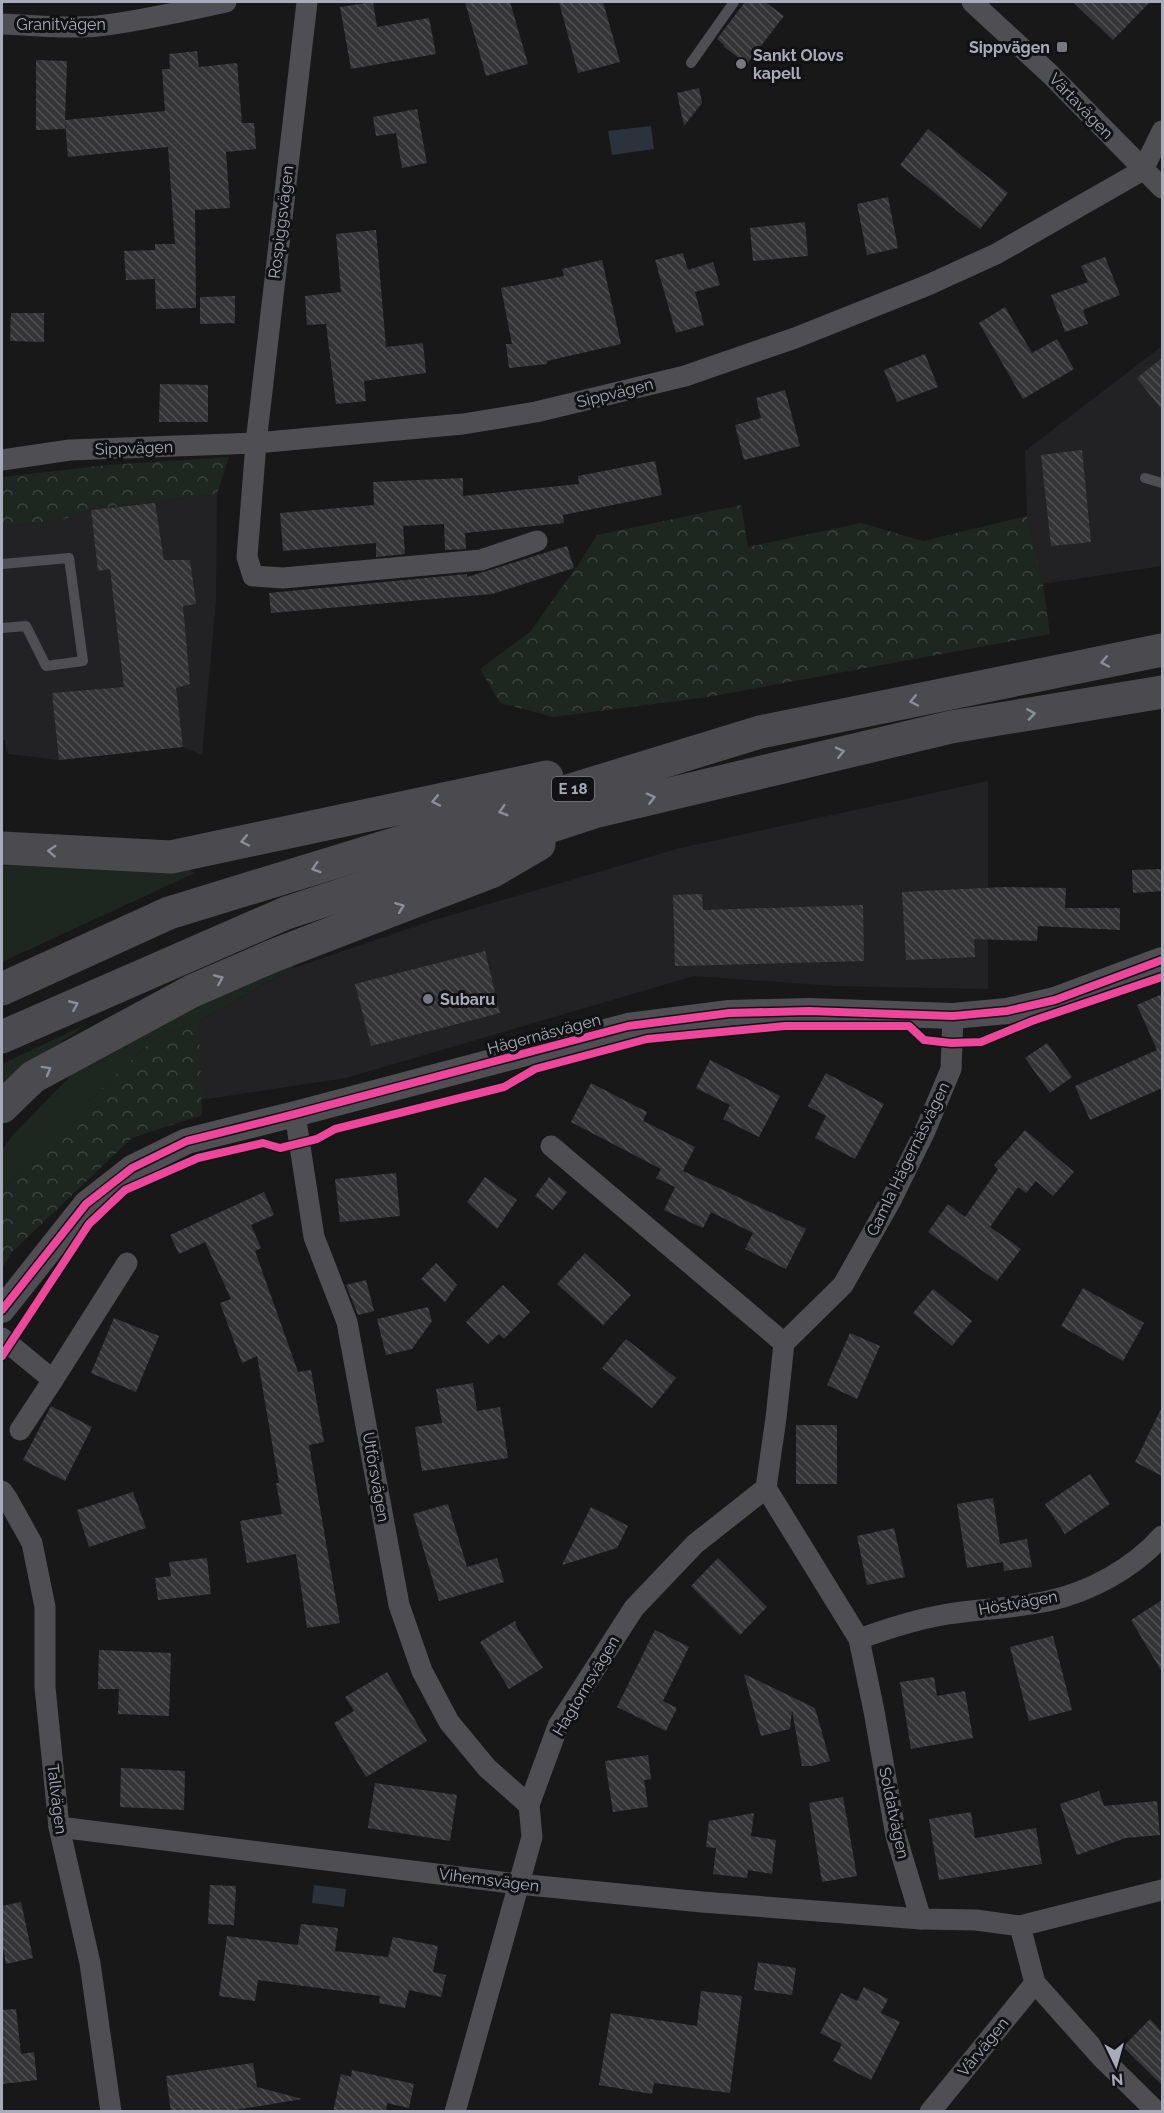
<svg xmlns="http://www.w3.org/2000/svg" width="1164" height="2113" font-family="Raleway,sans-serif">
<defs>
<pattern id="forest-crowns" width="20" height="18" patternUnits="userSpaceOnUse" patternTransform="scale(1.5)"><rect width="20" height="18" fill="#1e2620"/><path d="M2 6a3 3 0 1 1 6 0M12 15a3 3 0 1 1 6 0" fill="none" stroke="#3c433e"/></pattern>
<pattern id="building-back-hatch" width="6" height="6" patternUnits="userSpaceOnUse" patternTransform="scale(1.5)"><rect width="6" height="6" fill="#353537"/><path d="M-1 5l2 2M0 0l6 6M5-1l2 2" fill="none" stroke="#4f5052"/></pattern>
</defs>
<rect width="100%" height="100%" fill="#181819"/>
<g fill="#222225">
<polygon points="1162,346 1162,566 1043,584 1027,516 1025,451"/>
<polygon points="217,494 216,602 202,755 183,747 59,760 8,754 5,740 2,740 2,526 58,521 91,510"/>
<polygon points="988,781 988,989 834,986 694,976 346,1078 201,1100 199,1021 293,968 431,921 680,848"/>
</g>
<g fill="#1e2620">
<polygon points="2,865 117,868 181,866 195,873 2,962"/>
<polygon points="295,958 293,968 199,1021 156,1037 41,1146 2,1192 2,1150 12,1136 78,1068 165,1018"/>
<polygon points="89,1023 31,1062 2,1086 2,1064"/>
</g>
<g fill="url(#forest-crowns)">
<polygon points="229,457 217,494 91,510 58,521 2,526 2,477 108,465"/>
<polygon points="741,505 748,547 861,523 923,541 1027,516 1043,584 1050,634 708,697 553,717 500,703 480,669 530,632 580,562 597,535"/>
<polygon points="199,1021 202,1115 132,1138 12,1252 2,1268 2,1192 41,1146 156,1037"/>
</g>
<g fill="#2a323c">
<polygon points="651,126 654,149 612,155 608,131"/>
<polygon points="314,1885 346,1889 344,1907 312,1903"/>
</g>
<g fill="url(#building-back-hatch)">
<polygon points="373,2 377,27 429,18 436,54 351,69 340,7"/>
<polygon points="465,2 510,2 528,64 486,76"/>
<polygon points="559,2 603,2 620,62 578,73"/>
<polygon points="745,2 765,2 784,16 747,64 723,46 724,45 717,39"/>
<polygon points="1073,2 1150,2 1113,40"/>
<polygon points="197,51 199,67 237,63 242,123 254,123 256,149 226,152 230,208 195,210 196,308 156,309 155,279 126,280 124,251 155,250 155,244 175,244 168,147 68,157 65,122 65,129 36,130 36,60 67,61 65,120 165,111 162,69 170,69 169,54"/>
<polygon points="699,88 702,103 684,126 677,93"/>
<polygon points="417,109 427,163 402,168 396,133 376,136 373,117"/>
<polygon points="928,129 1008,193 980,229 900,165"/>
<polygon points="888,197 898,248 867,255 857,204"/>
<polygon points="805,222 808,256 753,261 750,228"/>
<polygon points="376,230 386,347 423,343 426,373 364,381 366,401 336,404 326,324 307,325 305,296 341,292 336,234"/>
<polygon points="683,253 688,270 713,262 720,285 695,292 704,325 676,333 655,260"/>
<polygon points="1105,257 1120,295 1083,310 1088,324 1065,332 1051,295 1088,282 1081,266"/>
<polygon points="602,260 621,344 547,361 547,364 509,368 506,344 512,344 501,288 564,276 562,269"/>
<polygon points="235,296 235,323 200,324 200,297"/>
<polygon points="1005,307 1032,353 1057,339 1074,369 1023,399 979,323"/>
<polygon points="11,313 44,313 44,342 10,341"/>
<polygon points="925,354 938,387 897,402 884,370"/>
<polygon points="1162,358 1162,410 1137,378"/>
<polygon points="160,384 208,385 208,422 159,422"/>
<polygon points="785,390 800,446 744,460 735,425 761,418 756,398"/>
<polygon points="1082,450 1091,542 1051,546 1041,455"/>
<polygon points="655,461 662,495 563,515 564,523 465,533 466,549 445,550 444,524 403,526 405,554 376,557 376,543 283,551 280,513 374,505 373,482 463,478 463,496 579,484 578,476"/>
<polygon points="155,503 164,560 190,560 196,604 183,606 190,684 176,688 183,747 59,760 52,693 124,687 110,569 98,571 91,510"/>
<polygon points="567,546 574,568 492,594 271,613 269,593 467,574 467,577"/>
<polygon points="1162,869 1162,891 1133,893 1132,870"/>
<polygon points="1005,887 1066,888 1065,908 1120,908 1120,930 1038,926 1037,941 974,939 975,957 906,960 902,892"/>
<polygon points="702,894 703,910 863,905 864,961 675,966 673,895"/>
<polygon points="485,951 500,1013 371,1046 355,984"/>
<polygon points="1162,994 1162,1088 1090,1120 1075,1086 1157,1050 1137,1005"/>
<polygon points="1047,1043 1072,1077 1050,1093 1025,1058"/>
<polygon points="710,1060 780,1096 759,1137 723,1119 730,1105 696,1088"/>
<polygon points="826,1073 884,1104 855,1159 815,1138 826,1116 808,1106"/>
<polygon points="591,1083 647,1112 643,1121 695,1147 683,1171 806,1229 786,1269 745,1249 753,1233 711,1212 703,1228 664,1210 681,1175 675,1187 656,1178 661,1169 571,1122"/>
<polygon points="1025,1130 1074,1172 1053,1196 1036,1181 1026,1193 1018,1187 990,1227 1021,1249 997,1281 928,1232 948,1204 965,1217 998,1169 994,1165"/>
<polygon points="396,1173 400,1216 340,1222 335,1179"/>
<polygon points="485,1177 517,1200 497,1229 467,1202"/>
<polygon points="549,1177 567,1192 553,1210 535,1196"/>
<polygon points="264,1192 274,1215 251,1225 261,1248 255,1251 298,1372 311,1370 324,1442 309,1445 340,1623 307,1628 296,1554 247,1563 240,1521 282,1514 276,1483 279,1483 257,1356 242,1363 220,1303 231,1299 205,1242 179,1254 170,1235"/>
<polygon points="585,1253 631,1295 603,1325 557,1284"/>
<polygon points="436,1263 457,1285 445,1302 421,1279"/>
<polygon points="366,1280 374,1311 358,1315 346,1285"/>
<polygon points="503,1285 530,1312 504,1339 499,1334 488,1344 466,1322"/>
<polygon points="1083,1288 1144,1323 1123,1361 1061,1326"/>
<polygon points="933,1289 972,1321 952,1346 913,1313"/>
<polygon points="428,1307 432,1321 412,1349 386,1355 377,1319"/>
<polygon points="114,1318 159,1336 136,1392 91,1373"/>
<polygon points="850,1333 880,1346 857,1399 827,1385"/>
<polygon points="626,1339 676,1378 652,1408 602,1368"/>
<polygon points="473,1383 477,1411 500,1407 508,1458 422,1471 415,1427 442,1423 436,1389"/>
<polygon points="51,1406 92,1427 65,1481 23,1460"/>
<polygon points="1162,1407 1162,1476 1135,1462"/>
<rect x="796" y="1425" width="41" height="59"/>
<polygon points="1090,1474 1110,1504 1065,1534 1045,1504"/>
<polygon points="133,1492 146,1528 89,1547 77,1510"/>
<polygon points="993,1498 1000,1544 1027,1539 1032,1567 1004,1571 1003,1562 967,1568 957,1504"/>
<polygon points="448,1504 467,1567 497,1558 504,1582 439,1601 413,1514"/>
<polygon points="591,1507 628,1526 617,1548 562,1565"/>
<polygon points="894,1528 905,1577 867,1585 857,1536"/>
<polygon points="207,1558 211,1594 158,1600 155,1578 171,1576 169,1562"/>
<polygon points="718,1558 767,1607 740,1635 691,1586"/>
<polygon points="1162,1600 1162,1672 1131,1620"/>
<polygon points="515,1621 517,1628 543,1668 509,1689 480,1642"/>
<polygon points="655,1630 689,1647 663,1701 677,1708 666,1731 617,1707"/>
<polygon points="1053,1636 1072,1710 1029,1721 1010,1647"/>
<polygon points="99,1650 171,1653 169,1716 118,1714 119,1689 98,1689"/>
<polygon points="387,1672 427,1741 366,1777 334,1723 354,1711 345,1697"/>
<polygon points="744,1674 815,1708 830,1761 812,1766 802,1766 792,1710 790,1729 761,1736"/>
<polygon points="934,1677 937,1696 965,1691 973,1738 911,1749 900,1682"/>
<polygon points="648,1755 651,1779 644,1780 648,1807 613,1812 605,1761"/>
<polygon points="121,1768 185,1771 184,1810 120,1807"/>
<polygon points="375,1783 457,1795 450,1841 368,1828"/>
<polygon points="1099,1791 1104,1806 1157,1801 1160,1835 1126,1838 1077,1855 1060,1804"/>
<polygon points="843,1797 857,1876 822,1882 809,1803"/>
<polygon points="971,1812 975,1838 1036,1828 1042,1864 939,1880 929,1819"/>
<polygon points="754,1813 751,1836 776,1840 772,1874 748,1870 747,1878 713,1874 716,1848 706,1847 709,1821"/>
<polygon points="210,1885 236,1886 234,1925 208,1924"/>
<polygon points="21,1902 33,1958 6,1964 2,1943 2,1906"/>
<polygon points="301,1924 338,1928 335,1951 388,1957 393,1937 438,1946 433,1972 446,1975 441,1997 409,1990 405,2008 379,2003 380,1996 258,1980 255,2001 219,1996 227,1936 298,1945"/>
<polygon points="758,1962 796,1968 792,1995 754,1990"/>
<polygon points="864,1987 888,1999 881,2013 900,2022 871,2080 833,2061 842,2044 820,2033 841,1993 857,2001"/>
<polygon points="701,1991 742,1996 730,2093 654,2083 652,2094 599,2085 611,2013 697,2026"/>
<polygon points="16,2009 21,2054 34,2052 37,2080 2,2084 2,2010"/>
<polygon points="1150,2019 1162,2032 1162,2085 1123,2047"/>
<polygon points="253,2063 257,2087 302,2099 223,2112 171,2112 166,2076"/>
<polygon points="352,2070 414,2084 409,2108 387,2103 386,2112 333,2112 341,2074 351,2077"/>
</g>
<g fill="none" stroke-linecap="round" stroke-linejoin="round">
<g stroke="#4e4e53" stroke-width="10">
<polyline points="691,63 734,2"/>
<polyline points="1145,478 1162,483"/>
<polyline points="2,564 69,558 83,661 46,666 26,626 2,628"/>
</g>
<g stroke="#4e4e53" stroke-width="21">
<polyline points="307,2 256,443 247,557 253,576 283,578 481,560 537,541"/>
<polyline points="972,2 1050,74 1162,188"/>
<path d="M2,24c32,1 64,5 96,2 43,-5 86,-15 128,-24"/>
<polyline points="2,460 70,450 256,443 463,424 536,412 685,376 795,338 928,285 996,254 1143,170 1162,131"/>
<polyline points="295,1114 314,1237 347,1322 399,1605 422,1671 449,1722 487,1768 529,1805"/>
<polyline points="551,1146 784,1343"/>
<polyline points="2,1338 53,1380 20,1430"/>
<polyline points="53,1380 127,1263"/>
<polyline points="766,1488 859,1639 874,1711 896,1836 921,1919 976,1920 1020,1926 1162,1890"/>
<polyline points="766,1488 776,1418 784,1343 843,1285 891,1200 925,1131 951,1069 953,1016"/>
<polyline points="2,1491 7,1498 32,1543 45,1607 45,1687 59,1827 90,1963 111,2112"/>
<path d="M859,1639c30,-11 58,-20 89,-25 33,-5 67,-6 100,-13 42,-9 86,-33 114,-65"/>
<polyline points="59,1827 518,1884 702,1902 921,1919"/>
<polyline points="1020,1926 1035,1983 1102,2058 1157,2112"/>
<polyline points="455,2112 532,1837 529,1805 558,1726 634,1608 695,1544 766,1488"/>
<polyline points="930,2112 1035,1983"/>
</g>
<polyline stroke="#4e4e53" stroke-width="26" points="2,1310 86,1204 132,1168 187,1141 295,1114 628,1026 729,1013 809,1011 953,1016 1007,1011 1055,1000 1162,960"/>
<g stroke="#4b4b4f" stroke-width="33">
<polyline points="2,848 171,857 547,777"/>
<polyline points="2,989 169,913 760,732 1162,650"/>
<polyline points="2,1037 286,913 594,812 951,727 1162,692"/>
<polyline points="2,1107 33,1077 192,991 275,955 493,871 539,844"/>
</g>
<g stroke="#121215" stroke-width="11">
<g id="cycleway">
<polyline points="2,1310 86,1204 132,1168 187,1141 295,1114 628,1026 729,1013 809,1011 953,1016 1007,1011 1055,1000 1162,960"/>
<polyline points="2,1356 89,1224 125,1190 198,1158 263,1143 280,1148 317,1139 335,1129 504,1087 535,1069 647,1039 785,1026 909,1026 924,1040 951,1043 981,1042 1032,1021 1162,977"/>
</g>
</g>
<use href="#cycleway" stroke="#ed469a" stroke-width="8"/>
</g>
<defs><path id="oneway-chevron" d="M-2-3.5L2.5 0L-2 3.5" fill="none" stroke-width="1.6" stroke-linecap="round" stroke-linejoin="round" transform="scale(1.5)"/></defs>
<g stroke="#8c8f9a">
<use href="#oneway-chevron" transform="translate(1105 662) rotate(168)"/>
<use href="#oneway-chevron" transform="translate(914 701) rotate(168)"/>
<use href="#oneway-chevron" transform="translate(1031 714) rotate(-9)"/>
<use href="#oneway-chevron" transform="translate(840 752) rotate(-13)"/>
<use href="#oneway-chevron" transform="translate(651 798) rotate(-14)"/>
<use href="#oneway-chevron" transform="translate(436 801) rotate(168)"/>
<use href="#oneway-chevron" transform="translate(503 811) rotate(163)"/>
<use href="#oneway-chevron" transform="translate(245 841) rotate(168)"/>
<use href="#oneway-chevron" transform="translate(52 851) rotate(-177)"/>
<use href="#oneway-chevron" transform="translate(316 868) rotate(163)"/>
<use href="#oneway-chevron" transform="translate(400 907) rotate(-21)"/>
<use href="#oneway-chevron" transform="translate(219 979) rotate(-23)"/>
<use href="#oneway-chevron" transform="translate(74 1005) rotate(-23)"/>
<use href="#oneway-chevron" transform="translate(47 1070) rotate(-29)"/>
</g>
<g fill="#767882" stroke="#121215" stroke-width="2">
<rect x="1056" y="41" width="12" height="12" rx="3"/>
<circle cx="741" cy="64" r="6"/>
<circle cx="428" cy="999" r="6"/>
</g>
<g text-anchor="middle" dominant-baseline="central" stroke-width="6" stroke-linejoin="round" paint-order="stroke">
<rect fill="#121215" stroke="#7b7e88" stroke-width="1.5" x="552" y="777" width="42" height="24" rx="4.5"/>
<g font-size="15" font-weight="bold" fill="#a8acba">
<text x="573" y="789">E 18</text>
</g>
<g font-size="16" fill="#a8acba" stroke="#121215">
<text x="61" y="24">Granitvägen</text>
<text transform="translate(1081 106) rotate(46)">Värtavägen</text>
<text transform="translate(281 222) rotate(-83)">Rospiggsvägen</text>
<text transform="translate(615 393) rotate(-14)">Sippvägen</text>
<text transform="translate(134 448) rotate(-2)">Sippvägen</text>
<text transform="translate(544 1034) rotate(-15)">Hägernäsvägen</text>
<text transform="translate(908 1159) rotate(-64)">Gamla Hägernäsvägen</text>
<text transform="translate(376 1477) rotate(80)">Utförsvägen</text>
<text transform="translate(1018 1603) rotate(-10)">Höstvägen</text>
<text transform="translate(586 1686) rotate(-59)">Hagtornsvägen</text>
<text transform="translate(57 1799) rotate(83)">Tallvägen</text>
<text transform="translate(894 1813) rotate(78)">Soldatvägen</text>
<text transform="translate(489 1880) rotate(7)">Vihemsvägen</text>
<text transform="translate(983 2047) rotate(-51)">Vårvägen</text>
</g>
<g font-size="16" font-weight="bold" fill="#a8acba" stroke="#121215" text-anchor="start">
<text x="1050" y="47" text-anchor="end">Sippvägen</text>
<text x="753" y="55">Sankt Olovs<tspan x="753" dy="18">kapell</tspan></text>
<text x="440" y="999">Subaru</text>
</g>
</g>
<rect width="1164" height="2113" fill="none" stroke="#a8acba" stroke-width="6"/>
<g transform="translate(1116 2065) rotate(175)" stroke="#121215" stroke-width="4.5" paint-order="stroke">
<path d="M0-4.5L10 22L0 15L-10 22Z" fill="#a8acba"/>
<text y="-9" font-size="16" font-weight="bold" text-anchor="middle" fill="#a8acba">N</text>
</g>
</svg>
